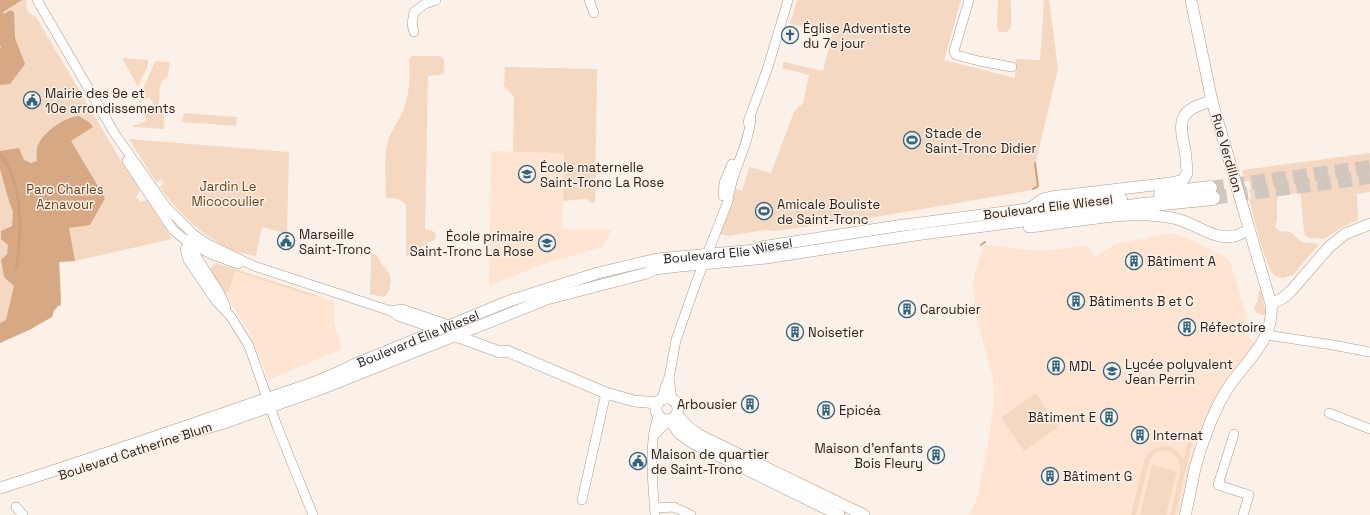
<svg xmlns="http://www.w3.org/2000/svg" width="1370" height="515" font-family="'Space Grotesk',sans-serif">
<rect width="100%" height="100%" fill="#fcf1e8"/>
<g fill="#fee4d1">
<polygon points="491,151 564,153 562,229 611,230 603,247 546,263 489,286"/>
<polygon points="1167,234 1175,234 1187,238 1229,259 1247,317 1245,319 1249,324 1243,328 1254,344 1226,380 1208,413 1196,440 1178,515 970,515 977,498 987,449 994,404 993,378 976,315 973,284 975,273 984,245 1039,251 1087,246 1095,257 1114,245 1145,238 1146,240 1152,236"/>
<polygon points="216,263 334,301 334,322 342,349 268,380 252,337 210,269"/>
</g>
<g fill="#f5d8c1">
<path d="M0,0h26l1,5 -1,2 3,6 7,4 88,149 16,24 -4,7 4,5 7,-2 25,39 -97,22 -15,1 1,43c-5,1 -8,7 -9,12l-23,13 -29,13z"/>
<polygon points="797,0 961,0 944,60 1015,78 1016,59 1040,60 1044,0 1049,0 1058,69 1035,165 1038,189 882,216 775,231 766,230 727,236 720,234 736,189 742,191 749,167 771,173 794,112 803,103 809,75 782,68 784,62 823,71 833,32 790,24"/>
<polygon points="998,0 1010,0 1011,2 1011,27 1007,32 999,32 997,27"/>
<path d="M412,56h28l3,2 1,3v13l-16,2 -3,153 10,3 1,5 -2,3 -28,16v-51c-5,-6 -10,-7 -18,-7l-2,-1c0,-15 -2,-39 1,-53 3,-12 11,-22 16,-33 7,-17 7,-35 6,-52z"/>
<polygon points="122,58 148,60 148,65 138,87"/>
<polygon points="155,61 170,62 168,76 162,81 160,86 159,105 160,110 164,114 164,129 133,127 133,124 137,125 147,120 143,113 145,114 156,108 149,97 139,103 139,102 144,99 146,94 142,92"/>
<polygon points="505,67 597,69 595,203 591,203 586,199 563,201 564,153 513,152 514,97 504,86"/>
<polygon points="185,113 237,117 236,126 182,122 183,115"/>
<path d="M129,139l160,13 -2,82 -25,-7 -6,29c-8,-2 -17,-3 -24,-6 -30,-14 -53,-36 -72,-63l4,-4 -2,-3 -6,2z"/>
<path d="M1370,153v39l-13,2 1,26 -14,6 -20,13c-6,-1 -15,1 -19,-4 -2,-3 -3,-35 -5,-42l-23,3v23l-2,8 4,4 11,1 12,10 17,2 -26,31 -10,3c-4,-1 -7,-1 -9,-3 -9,-9 -21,-61 -25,-76h2l-2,-10h2l-2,-8h-5l-2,-11z"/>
<path d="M371,254l6,1c6,16 18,15 12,35 -2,4 -2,5 -6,7l-13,-3z"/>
<polygon points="216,263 316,295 315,297 235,271 229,291 225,294 210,269"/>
<polygon points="1261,291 1266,315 1262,315 1256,312 1254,307 1258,300 1257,297 1259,296 1258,292"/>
<polygon points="1036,393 1058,427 1024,451 1001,418"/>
<path d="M1188,442l4,1 -17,72h-5l10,-43c2,-12 -7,-24 -20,-21 -5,1 -7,5 -10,8l-14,56h-5l13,-53c3,-11 16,-19 28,-14 5,2 8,7 12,11z"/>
<polygon points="1152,465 1177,471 1166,515 1140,515"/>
</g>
<g fill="#d6a984">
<polygon points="0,0 22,0 3,12 4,14 10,10 14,12 15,38 25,64 10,84 0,85 0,49 1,46 0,46"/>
<path d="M79,116l11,7 3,4 -22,14 34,57 -15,27 -21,3 6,33 -16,1 2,43c-5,1 -8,7 -9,12l-23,13 -29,13v-20l6,-3 8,-34 -10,-9 -3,-17 6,-6 1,-9 -7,-6v-8l11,-5 1,-14 -5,-14 -8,-29v-18l19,-3 5,12 7,3 6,-2c0,-4 -1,-9 0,-13 4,-15 28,-31 42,-32z"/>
</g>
<path fill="#cda07c" d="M0,152c26,32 23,80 18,118h-3c3,-27 6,-54 0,-81 -2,-5 -3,-11 -5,-15 -3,-8 -10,-14 -10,-22z"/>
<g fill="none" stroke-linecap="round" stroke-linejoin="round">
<g stroke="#cda07c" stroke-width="2">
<polyline points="1033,189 1038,186 1035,163"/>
<polyline points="981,245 985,242"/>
</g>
<g stroke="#d2c7bf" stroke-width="14" stroke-dasharray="14 7" stroke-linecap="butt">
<polyline points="1210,188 1370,167"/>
<polyline points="1213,198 1370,177"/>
</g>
<g stroke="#ac9a8c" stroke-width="10">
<g id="minor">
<polyline points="37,0 115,134 167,208 193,234 208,244 254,266 391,311 398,316 438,330"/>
<polyline points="589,0 594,13"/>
<polyline points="969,0 954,51 956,55 979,61 1012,67"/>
<polyline points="414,32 412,24 414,12 425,4 436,0"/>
<polyline points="748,122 768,67 788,0"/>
<polyline points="127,161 173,230 188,242 211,254 238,264"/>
<polyline points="723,196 724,183 732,164"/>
<polyline points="193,234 185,249 188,260 216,301 231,317 249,346 277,426 313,515"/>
<polyline points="188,243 220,294 226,308"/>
<polyline points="391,311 402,309 449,325"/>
<polyline points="1267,335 1333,345 1370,352"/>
<polyline points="669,378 672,399"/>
<path d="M662,399l3,-12 4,-9 7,-38 20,-57 32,-82c3,-29 21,-55 23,-84"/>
<polyline points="1329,413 1370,429"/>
<polyline points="655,434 668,421"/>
<polyline points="1234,434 1218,485 1249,495 1243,515"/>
<polyline points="582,500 606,393"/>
<polyline points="16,507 23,515"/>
<polyline points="655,508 674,507 691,515"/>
<path d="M655,515c-2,-30 -7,-70 3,-99"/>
</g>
</g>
<g stroke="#ac9a8c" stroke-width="12">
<g id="tertiary">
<path d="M1030,208l13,-9 8,-2 120,-14 12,-3 4,-7v-4c-1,-7 -1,-13 -2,-19 -7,-31 -6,-40 27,-49"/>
<path d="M1029,227c41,-4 91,-16 130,-11 8,1 17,2 24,5 17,6 33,19 52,15 4,-1 9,-4 14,-6"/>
<polyline points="1271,304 1283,298 1291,291 1329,247 1345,234 1370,224"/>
<polyline points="453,335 500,352 507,351 606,393 634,401 658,403"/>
<circle cx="667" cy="409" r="11"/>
<polyline points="677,415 687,426 699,435 864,515"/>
<polyline points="670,420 679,433 693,443 839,515"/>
<polyline points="189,433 221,424 321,389 547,299 647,273 655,269 680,266 766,258 915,235 1078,214"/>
<path id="s1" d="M0,488c82,-26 164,-54 245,-82 36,-13 74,-23 108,-41l156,-64 89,-28 59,-14 98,-9 6,-3 136,-21 131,-17 50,-5"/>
<path d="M1185,515c5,-18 7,-36 12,-54 7,-23 16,-49 29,-70 18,-29 49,-50 45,-87l-59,-203 -21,-101"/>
</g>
</g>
<g stroke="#ac9a8c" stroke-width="15">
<g id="trunk">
<polyline points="1161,194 1210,188"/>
<polyline points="1078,204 1120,199"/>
<polyline points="1078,214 1143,205 1213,198"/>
</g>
</g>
<use href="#minor" stroke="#fff" stroke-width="9"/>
<use href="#tertiary" stroke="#fff" stroke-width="11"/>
<use href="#trunk" stroke="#fff" stroke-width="14"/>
</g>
<defs>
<g id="church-ring" transform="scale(0.9)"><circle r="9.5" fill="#fcf1e8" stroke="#2e6580" stroke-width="1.5"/><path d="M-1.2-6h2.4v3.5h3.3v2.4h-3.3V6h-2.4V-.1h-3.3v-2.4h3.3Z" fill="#2e6580"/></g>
<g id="civic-ring" transform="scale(0.9)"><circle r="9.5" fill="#fcf1e8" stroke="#2e6580" stroke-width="1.5"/><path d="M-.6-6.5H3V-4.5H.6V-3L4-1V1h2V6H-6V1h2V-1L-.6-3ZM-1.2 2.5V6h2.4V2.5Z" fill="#2e6580"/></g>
<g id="stadium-ring" transform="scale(0.9)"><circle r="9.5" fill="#fcf1e8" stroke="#2e6580" stroke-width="1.5"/><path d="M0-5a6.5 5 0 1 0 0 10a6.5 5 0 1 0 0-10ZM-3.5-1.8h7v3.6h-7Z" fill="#2e6580"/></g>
<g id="school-ring" transform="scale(0.9)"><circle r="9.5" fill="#fcf1e8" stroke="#2e6580" stroke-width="1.5"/><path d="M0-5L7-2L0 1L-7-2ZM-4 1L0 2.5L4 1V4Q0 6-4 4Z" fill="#2e6580"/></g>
<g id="building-ring" transform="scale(0.9)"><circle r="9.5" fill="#fcf1e8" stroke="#2e6580" stroke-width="1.5"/><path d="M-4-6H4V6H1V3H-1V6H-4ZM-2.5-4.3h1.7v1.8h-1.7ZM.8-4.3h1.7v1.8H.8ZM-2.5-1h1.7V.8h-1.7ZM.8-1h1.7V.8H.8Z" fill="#2e6580"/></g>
</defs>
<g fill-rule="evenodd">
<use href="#church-ring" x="790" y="35"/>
<use href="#civic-ring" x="32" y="100"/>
<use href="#stadium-ring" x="912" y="140"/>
<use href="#school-ring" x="527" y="174"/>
<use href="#stadium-ring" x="764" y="211"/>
<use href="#civic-ring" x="286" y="241"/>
<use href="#school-ring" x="547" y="243"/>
<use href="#building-ring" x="1134" y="261"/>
<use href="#building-ring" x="1076" y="301"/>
<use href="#building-ring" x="907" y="309"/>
<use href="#building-ring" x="1187" y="327"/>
<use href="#building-ring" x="795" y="332"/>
<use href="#building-ring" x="1056" y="366"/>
<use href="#school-ring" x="1112" y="371"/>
<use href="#building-ring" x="750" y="404"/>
<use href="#building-ring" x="826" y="410"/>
<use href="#building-ring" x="1109" y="417"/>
<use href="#building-ring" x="1140" y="435"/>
<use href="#building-ring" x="936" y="455"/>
<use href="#civic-ring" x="638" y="461"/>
<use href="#building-ring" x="1050" y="476"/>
</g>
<g text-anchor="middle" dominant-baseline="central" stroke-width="3" stroke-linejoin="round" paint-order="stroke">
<g font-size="13" fill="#28211c" stroke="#fcf1e8" text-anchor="start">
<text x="803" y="28">Église Adventiste<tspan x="803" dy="15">du 7e jour</tspan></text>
<text x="45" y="93">Mairie des 9e et<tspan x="45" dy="15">10e arrondissements</tspan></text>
<text x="925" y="133">Stade de<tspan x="925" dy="15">Saint-Tronc Didier</tspan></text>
<text x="540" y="167">École maternelle<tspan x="540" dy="15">Saint-Tronc La Rose</tspan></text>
<text x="777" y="204">Amicale Bouliste<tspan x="777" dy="15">de Saint-Tronc</tspan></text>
<text x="299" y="234">Marseille<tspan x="299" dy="15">Saint-Tronc</tspan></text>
<text x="534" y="236" text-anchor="end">École primaire<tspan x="534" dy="15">Saint-Tronc La Rose</tspan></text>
<text x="1147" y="261">Bâtiment A</text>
<text x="1089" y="301">Bâtiments B et C</text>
<text x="920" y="309">Caroubier</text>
<text x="1200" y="327">Réfectoire</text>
<text x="808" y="332">Noisetier</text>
<text x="1125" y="364">Lycée polyvalent<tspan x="1125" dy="15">Jean Perrin</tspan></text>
<text x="1069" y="366">MDL</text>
<text x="737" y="404" text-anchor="end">Arbousier</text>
<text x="839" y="410">Epicéa</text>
<text x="1096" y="417" text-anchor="end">Bâtiment E</text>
<text x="1153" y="435">Internat</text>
<text x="923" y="448" text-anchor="end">Maison d'enfants<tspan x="923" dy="15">Bois Fleury</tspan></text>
<text x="651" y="454">Maison de quartier<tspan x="651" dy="15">de Saint-Tronc</tspan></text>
<text x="1063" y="476">Bâtiment G</text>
</g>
<g font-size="13" fill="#28211c" stroke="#fcf1e8">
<text transform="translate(1227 153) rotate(74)">Rue Verdillon</text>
<text transform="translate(1048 207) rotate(-7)">Boulevard Elie Wiesel</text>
<text stroke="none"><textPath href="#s1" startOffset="768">Boulevard Elie Wiesel</textPath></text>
<text stroke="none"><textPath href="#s1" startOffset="444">Boulevard Elie Wiesel</textPath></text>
<text transform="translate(135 451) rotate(-18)">Boulevard Catherine Blum</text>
</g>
<g font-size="13" fill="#6b3f15" stroke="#fcf1e8">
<text x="228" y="186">Jardin Le<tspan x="228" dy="15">Micocoulier</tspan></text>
<text x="65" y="189">Parc Charles<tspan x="65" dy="15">Aznavour</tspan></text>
</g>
</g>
</svg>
